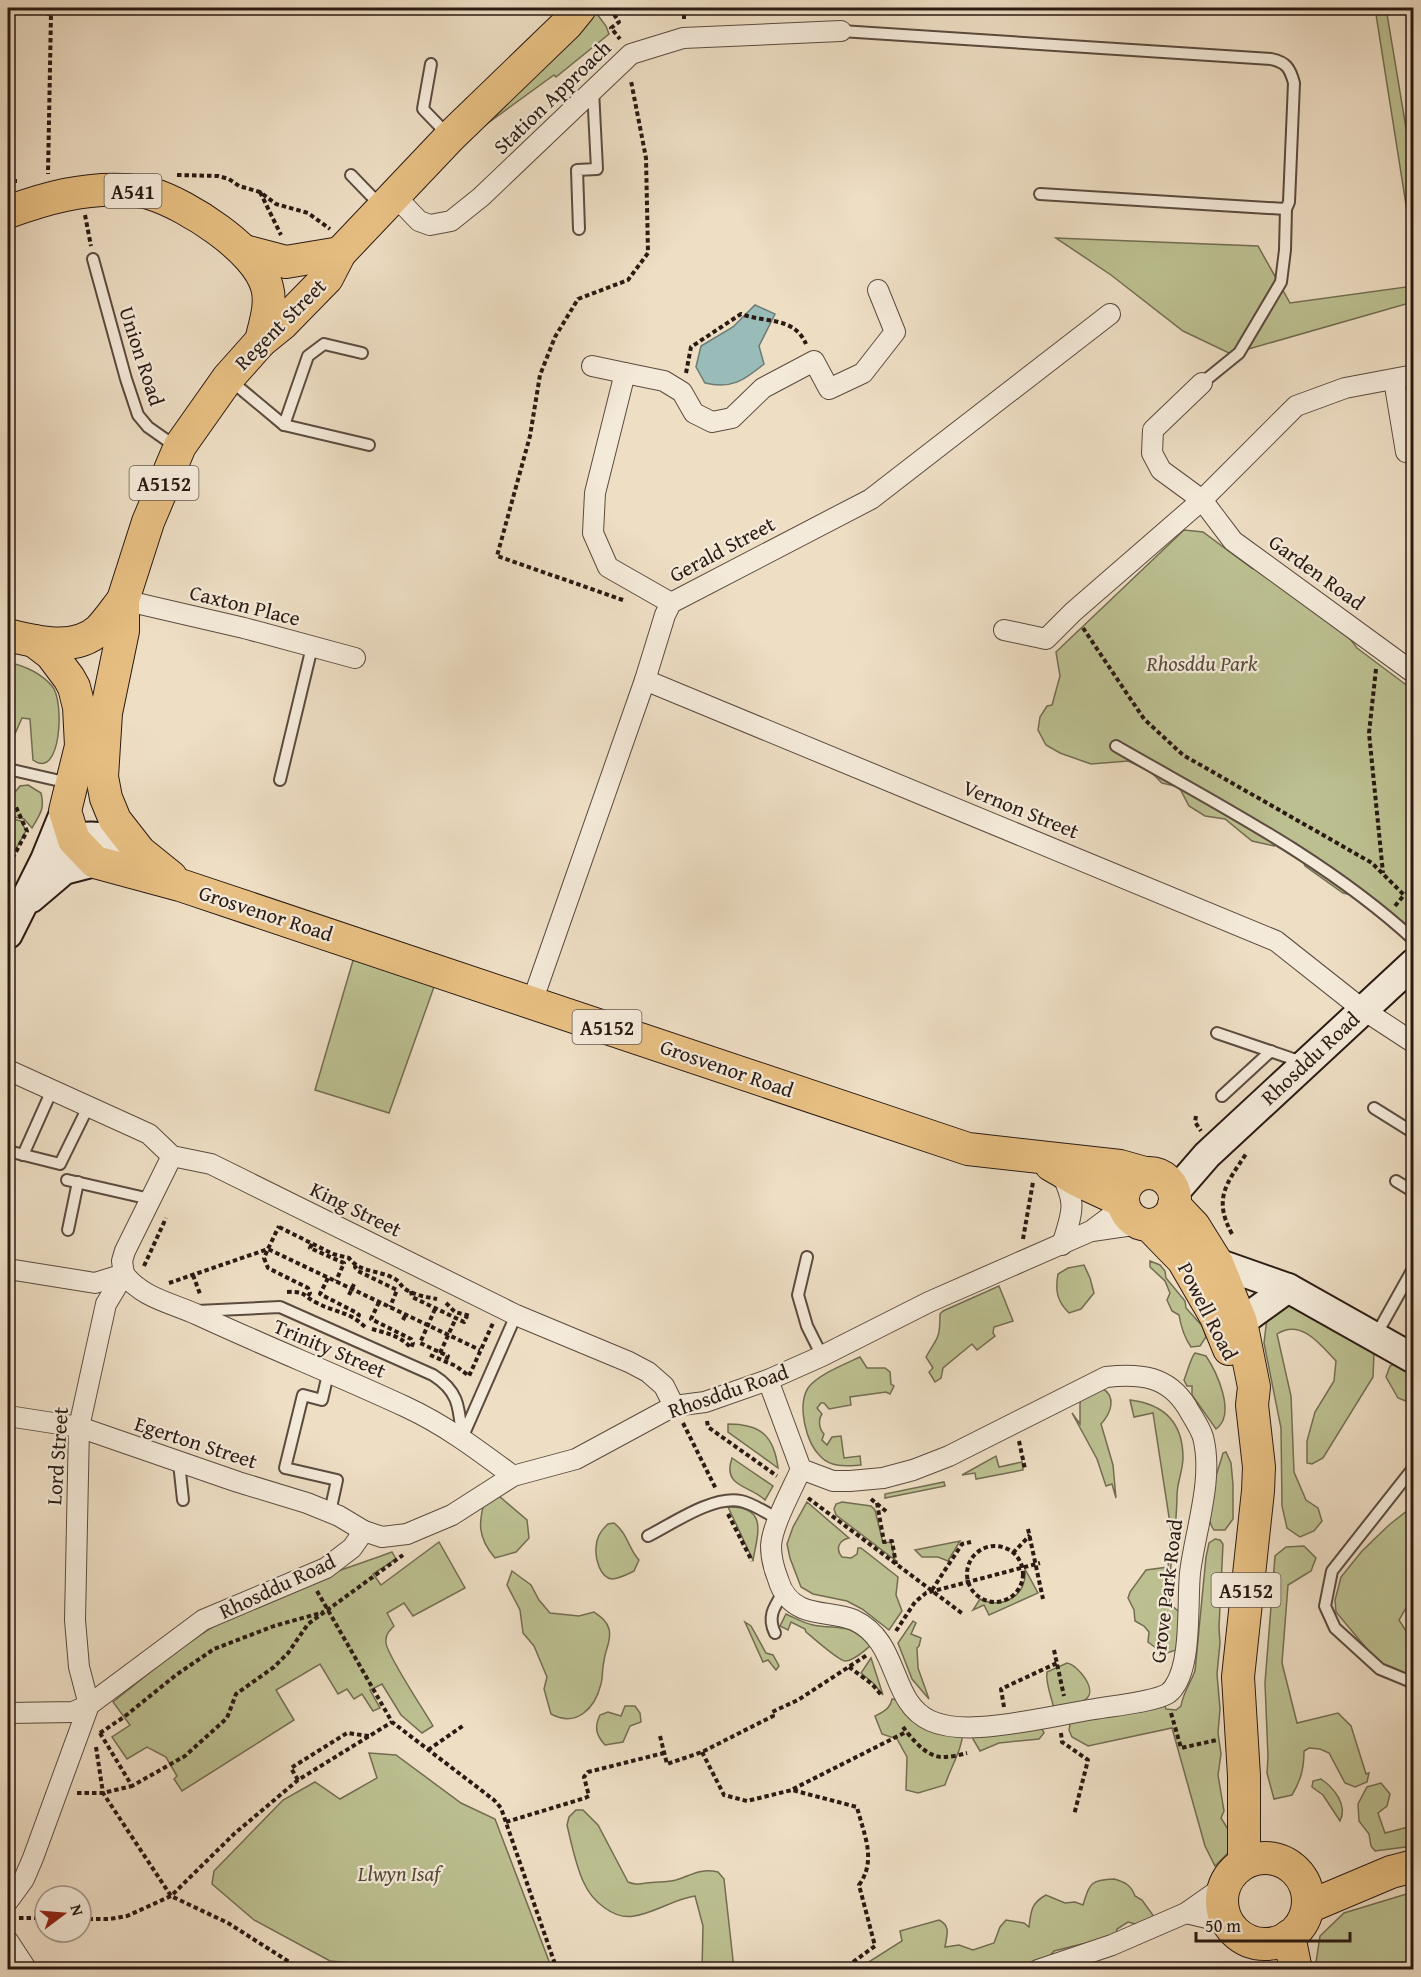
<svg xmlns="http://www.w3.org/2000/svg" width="1421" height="1977" font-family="'Gentium Book Plus',serif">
<rect width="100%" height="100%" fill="#eedec4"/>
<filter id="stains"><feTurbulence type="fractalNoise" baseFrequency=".00333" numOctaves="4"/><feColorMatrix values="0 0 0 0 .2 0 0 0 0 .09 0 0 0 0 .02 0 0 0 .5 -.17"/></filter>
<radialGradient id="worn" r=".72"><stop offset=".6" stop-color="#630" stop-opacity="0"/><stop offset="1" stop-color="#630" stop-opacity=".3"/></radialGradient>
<g fill="#bcc091" stroke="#736d52" stroke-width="1.5">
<polygon points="1375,8 1386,8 1413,170 1413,249"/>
<polygon points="594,10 606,26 609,34 556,77 554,75 448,152"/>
<polygon points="1056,238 1258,246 1290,303 1413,286 1413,302 1231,354 1183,331 1111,275"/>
<polygon points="1184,530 1203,532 1253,569 1261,568 1351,640 1357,648 1413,690 1413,930 1410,930 1369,899 1343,893 1305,866 1296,843 1286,839 1274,846 1252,841 1225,819 1205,816 1189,806 1179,787 1162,783 1150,771 1128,761 1091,764 1060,753 1046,745 1038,730 1040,717 1047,706 1052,705 1060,676 1056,652"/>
<path d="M8,662c17,4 32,10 44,24 13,15 9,95 -19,74l-3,-41 -8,-1 -8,18 -6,3z"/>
<path d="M28,785l13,8c4,16 -1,21 -9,35l-8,-9 -14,-3 -2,-6v-8c3,-6 8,-11 12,-16z"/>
<polygon points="8,818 21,821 26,831 10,859 8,858"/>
<polygon points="354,957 435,984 389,1113 315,1090"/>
<path d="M1150,1261l10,4 5,6 1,7 19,23 1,7 17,19 3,10 -6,9 -9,1c-7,-10 -10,-20 -12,-32l-7,-4 -5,-11 3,-7 -5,-12 -15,-14z"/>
<path d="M1084,1265l6,13 4,15 -13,16 -12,4c-12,-12 -14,-22 -11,-39l10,-6z"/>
<path d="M999,1286l14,35 -19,6 -1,6 2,3 -18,14 -5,-6 -29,24 -2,10 -6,4 -6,-10 4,-4 -7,-11c11,-20 14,-16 14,-43l3,-3z"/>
<path d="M1287,1301l87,51 -1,25 -50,81 -11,6 -5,-1v-22l8,-29 19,-31 2,-20c-15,-16 -35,-43 -59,-27l14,62 3,76 12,28 12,8 4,13 -8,10 -14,6 -13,-9 -5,-22 -1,-78 -17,-85 3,-25z"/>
<path d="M1195,1353l11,3c10,15 31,58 10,73l-24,-34v-9h-5l-3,-6c3,-7 7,-23 11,-27z"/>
<path d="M860,1357l7,11h18l5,4 1,12 3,2 -4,8 -4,-2 -36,5 1,8 -22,4 -5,-6h-3l-4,5 5,6c-4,6 -3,15 2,20l-2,6 5,5 5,-8 9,-1 3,22 16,-2 1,9c-14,1 -29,3 -40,-8 -15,-14 -24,-51 -13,-69 9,-13 37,-24 52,-31z"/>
<polygon points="1403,1359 1413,1364 1413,1399 1408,1402 1398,1398 1386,1377 1390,1366"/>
<path d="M1102,1388c15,9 9,25 -1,36l12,41 3,33 -4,-14 -6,2 -9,-27 -25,-46 8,11v-21l3,-9z"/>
<path d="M1130,1400c33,4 53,22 53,58 0,12 -6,25 -6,37 0,25 -4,52 -7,78l3,7 -4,8 2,8 -2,7 16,14 3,29 -24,8 -16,-12 1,-10 -5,-6 -9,-5 -1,-11 -6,-12 2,-6 16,-22 22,-3 3,-37 -18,-117 -19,4z"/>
<path d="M728,1424c33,0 46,12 50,44l-50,-36z"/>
<path d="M1226,1452l5,11 2,22v34l-8,11h-11c-14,-18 4,-57 9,-77z"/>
<polygon points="996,1456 999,1467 1022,1462 1023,1470 976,1479 975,1473 962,1475"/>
<path d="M732,1458l41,28 -8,14c-16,-15 -43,-13 -33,-42z"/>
<polygon points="944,1482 945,1486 885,1498 885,1494"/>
<path d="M486,1496h13l28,24 2,18 -13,14 -21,6c-18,-21 -17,-36 -9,-62z"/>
<path d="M807,1502l42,36c-10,2 -14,11 -7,19l9,1 6,-4 1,-6h3l37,29 -2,18 6,16 -13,19 -27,-21 -15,-8 -34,-7 -12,-7 -11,-29 -3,-14 6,-17z"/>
<polygon points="842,1502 871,1506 875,1510 883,1543 891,1542 895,1560 836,1515 834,1509 836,1504"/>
<polygon points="1413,1506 1413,1599 1410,1601 1399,1620 1406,1631 1413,1631 1413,1679 1383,1668 1336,1612 1335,1600 1341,1577 1362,1551 1389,1525"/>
<path d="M728,1507c40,-1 30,26 25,53z"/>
<path d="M614,1523c14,11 14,25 25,37l-5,11c-6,3 -15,8 -22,8 -12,-1 -17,-21 -16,-31 0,-10 5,-18 12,-24z"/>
<path d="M1215,1539l5,1 3,4 -4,83 1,16 -3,31 3,35 -2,24 3,21 -3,21 6,36 -3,7 10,16 1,15 -17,17 -10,-20 -33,-118 -84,18 -16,-9 -3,-7 2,-11 63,-10 7,3 10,-7 13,-2 2,6 10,1 5,-4c2,-13 9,-22 14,-35l11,-114 3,-14z"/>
<polygon points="960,1541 948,1561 938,1557 922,1557 915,1550"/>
<path d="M439,1542l26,46 -52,28 -9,-13 -17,10 7,13c-5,5 -9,9 -8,17 1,12 39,69 47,83l-11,7 -21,-18 -19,-31 -12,6 10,18 -7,3 -11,-17 -8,5 -7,-10 -9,5 -18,-30 -44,26 18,30 -112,71 -8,-12 3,-3 -11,-19 -19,-10 -20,12 -15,-22 18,-12 -17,-23c37,-30 73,-60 114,-84 51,-29 111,-46 165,-66l4,7 -23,15 8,11z"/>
<path d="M1304,1546l12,12 -5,13 -23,14 -6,78 15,60 41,-10 13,13 15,48 3,-1 -2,9 -12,5 -10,-4 -16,-30 -9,-4 -11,-1 -5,3c0,17 -3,29 -12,44l-18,4 -7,-26 1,-16 -3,-74 10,-127 11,-9z"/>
<path d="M1025,1569l13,24 -49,22 -5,-10 -11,5 7,-11c22,11 48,-3 45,-30z"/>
<path d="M512,1571l19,14 8,15 11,13 29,3 15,-4c7,5 13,9 15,17 3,11 -4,21 -5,32 -2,7 -1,16 -3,23 -6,24 -24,44 -50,30l-7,-25 3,-12 -13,-31 -11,-13 -3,-23 -13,-25z"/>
<path d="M786,1614c9,4 17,9 27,11 26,5 37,-3 57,21 -6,5 -16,15 -25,15 -6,0 -33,-24 -39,-29l-1,-3 -14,-7 -3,8 -8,-4z"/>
<polygon points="913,1621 916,1623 911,1634 921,1638 919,1646 917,1648 918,1668 929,1699 912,1679 898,1643"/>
<polygon points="745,1622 751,1626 766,1653 773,1655 779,1666 776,1670 768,1660 763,1662"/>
<polygon points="871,1658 883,1695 873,1683 861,1673"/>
<path d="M1067,1663c11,2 31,27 19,36 -8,6 -23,7 -32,10 -2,-11 -9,-26 -7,-37z"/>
<path d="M892,1699l6,1 65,31c-1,20 -12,35 -18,54l-27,8 -12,-3 1,-33 -10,-18 -15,-5 -7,-18c8,-4 15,-7 17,-17z"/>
<path d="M625,1706h10l5,7 1,9 -11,4 -7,16 -18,3c-9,-10 -11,-18 -5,-30l8,-3 13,4z"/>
<polygon points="1040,1725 1044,1733 1039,1739 999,1743 980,1751 973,1739 972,1729"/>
<polygon points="369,1753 396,1755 461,1803 495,1819 552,1969 432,1970 330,1961 254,1920 212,1884 214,1871 283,1800 315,1782 340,1799 377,1778"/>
<path d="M1321,1779c13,9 27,26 19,42l-17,-26 -11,-8 1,-6z"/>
<polygon points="1381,1783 1390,1794 1387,1806 1378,1813 1385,1833 1408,1827 1413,1833 1413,1846 1375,1851 1371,1846 1369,1834 1359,1821 1358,1804 1367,1787"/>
<path d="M576,1810h7l15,15 30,57c8,3 10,2 18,1 10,-2 19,0 30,-3 16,-5 24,-12 42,-8l6,7 10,90h-32l1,-43 -8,-30c-21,3 -40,17 -61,20 -20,4 -42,-15 -50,-33 -8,-16 -13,-41 -17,-58l2,-8z"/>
<path d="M1114,1879c11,3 17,6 21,17l7,4 13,18 -12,8 -15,-4 -11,7 -2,13 -33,2 -28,7c-16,22 -36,21 -61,17l-3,2h-134l46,-29 -2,-10 39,-11c12,6 8,15 6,27l14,-2 14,5 21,-7 6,-16 6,-7 18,3 5,4c2,-16 2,-24 17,-32l19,8 10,-1 8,3c7,-22 7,-25 31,-26z"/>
<polygon points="1413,1892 1413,1969 1315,1969 1320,1936 1344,1913"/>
</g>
<path fill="#9abcb8" stroke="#6d7b76" stroke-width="1.5" d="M755,305l20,9 -16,32 5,18c-21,17 -32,25 -59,19l-9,-16 5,-21 32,-19z"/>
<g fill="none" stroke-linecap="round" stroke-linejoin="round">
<g stroke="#5b4b3f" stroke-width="14">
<g id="lane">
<path d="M841,31l430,28c15,3 19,9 23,24l-5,119 -3,7 -246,-15"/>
<polyline points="431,64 423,109 449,136"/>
<polyline points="351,175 381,206"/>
<polyline points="579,229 577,170 597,169 593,90"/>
<polyline points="93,259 126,379 138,415 148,427 165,439 177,445"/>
<polyline points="230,380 284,425 308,356 324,344 362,353"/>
<polyline points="1202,383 1239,353 1281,282 1285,250 1286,209"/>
<polyline points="284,425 369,445"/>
<path d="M1116,746c102,59 210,113 298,194"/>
<polyline points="8,769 69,783"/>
<polyline points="280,780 312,647"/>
<polyline points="1217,1033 1302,1062"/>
<polyline points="1222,1096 1271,1051"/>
<polyline points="1374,1108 1414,1133"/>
<polyline points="8,1151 60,1164 88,1107"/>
<polyline points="23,1155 52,1090"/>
<polyline points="67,1180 150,1199"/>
<polyline points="1396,1181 1414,1192"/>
<polyline points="68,1230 78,1182"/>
<polyline points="807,1257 798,1295 807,1326 822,1356"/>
<path d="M197,1311l83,-4 153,68c27,17 26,34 29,63"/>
<polyline points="1375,1337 1414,1267"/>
<polyline points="328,1374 322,1400 303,1395 285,1468 337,1480 330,1512"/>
<polyline points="463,1436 516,1315"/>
<polyline points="179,1463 183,1500"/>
<polyline points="1414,1467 1332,1571 1325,1606 1335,1628 1380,1669 1414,1683"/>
<path d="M648,1536c24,-12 65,-41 93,-35 13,3 26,12 38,19"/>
<path d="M775,1633c-8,-16 -1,-26 8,-40"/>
</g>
</g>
<g stroke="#5b4b3f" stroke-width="22">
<g id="street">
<polyline points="395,196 419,221 430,225 451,221 481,197 631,54 683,38 841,31"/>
<polyline points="592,366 625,373"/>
<polyline points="1414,375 1345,388 1296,406 1202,500 1233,541 1414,673"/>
<polyline points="1394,380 1406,452"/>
<polyline points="123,600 244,628 355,658"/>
<polyline points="671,603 608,567 593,533 595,493 625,373 664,381 682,392 694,413 712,422 732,418 763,388 814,361 829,389 863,373 895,332 878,290"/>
<polyline points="1004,630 1046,639 1073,612 1202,500 1161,470 1152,453 1153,430 1202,383"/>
<polyline points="645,680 1276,941 1362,1009 1414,1043"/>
<polyline points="532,1002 645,680 665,615 671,603 871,499 1110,314"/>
<polyline points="8,1070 149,1134 172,1156 211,1164 516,1315 629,1362 648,1372 664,1386 674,1406"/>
<path d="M1060,1171c17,33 13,39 2,74"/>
<polyline points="1092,1231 1140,1224"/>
<polyline points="8,1269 95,1283 124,1274"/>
<path d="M124,1274c18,24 48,29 74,41 69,32 139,60 208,92 39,18 72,43 107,69"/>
<path d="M768,1380l33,89c-9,21 -29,56 -30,77 0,11 3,23 7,33 4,14 11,23 24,29 17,7 35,5 52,12 47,22 35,83 77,101 14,6 34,7 49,6 37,-2 78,-12 115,-18 17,-3 58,-7 72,-15 2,-1 6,-5 7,-7 18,-25 13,-83 16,-114 5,-42 24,-94 13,-136 -3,-10 -11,-21 -16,-30 -19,-31 -47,-34 -81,-30l-157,79 -36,14 -30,8 -33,3h-17l-32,-12"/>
<polyline points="8,1416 79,1427 238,1482 307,1503 339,1516 364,1531 382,1537 407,1534 452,1515 513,1476 576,1459 674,1406 705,1402 768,1380 822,1356 929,1302 1091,1231 1123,1207"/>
<polyline points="89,1705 79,1667 75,1620 79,1427 106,1304 124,1274 122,1261 125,1251 172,1156"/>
<polyline points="8,1713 73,1712 89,1705"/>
<polyline points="8,1901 24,1879 33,1858 89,1705 203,1620 326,1568 352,1548 364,1531"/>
<polyline points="1186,1913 1228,1923"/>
<polyline points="8,1941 27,1970"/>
<polyline points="1038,1970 1112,1945 1186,1913 1223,1887"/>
</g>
</g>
<g stroke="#2a1a13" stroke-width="32">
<g id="secondary">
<path d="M58,849c28,-23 54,-10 82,3"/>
<polyline points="31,898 64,870 95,862"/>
<polyline points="8,934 45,860 65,811"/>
<polyline points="1174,1193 1207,1155 1414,963"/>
<polyline points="1217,1263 1288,1288 1414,1359"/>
<polyline points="1241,1322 1288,1288"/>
</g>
</g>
<g stroke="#2a1a13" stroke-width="34">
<g id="primary">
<path d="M8,212c38,-14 75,-24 116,-22 9,1 20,1 28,4 35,11 105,55 115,93 5,17 -2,37 -6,54"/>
<polyline points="244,251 286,262 340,253"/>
<path d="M8,635c28,7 67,17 91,-5 9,-9 16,-20 24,-30"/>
<polyline points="34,641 51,654 69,678 74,687 79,707 81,746 65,811 74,840 95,862 180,885 968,1149 1120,1166 1145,1173"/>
<polyline points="171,877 140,852 115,820 106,798 102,777 106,713 123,631 123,600 148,522 180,446 228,378 261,341 282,324 327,278 340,253 450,137 567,24 580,8"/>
<polyline points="1051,1165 1077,1180 1122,1201"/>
<circle cx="1149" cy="1199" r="26"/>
<polyline points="1174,1205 1194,1226 1217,1263 1241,1322 1254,1387 1252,1405 1259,1467 1258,1491 1238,1677 1244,1776 1244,1862"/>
<polyline points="1150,1226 1183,1260 1216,1317 1229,1349"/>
<circle cx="1265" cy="1901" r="43"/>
<polyline points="1308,1907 1391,1872 1414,1866"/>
<polyline points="1289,1936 1296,1970"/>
</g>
</g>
<g stroke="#2a1a13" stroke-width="4" stroke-dasharray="4.5 3" stroke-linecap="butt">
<polyline points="8,8 51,14 48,174"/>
<polyline points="610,8 619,22 611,28 620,39"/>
<polyline points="684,19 684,8"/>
<polyline points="177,175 218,176 229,179 239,186 260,192 276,204 308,213 330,229"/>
<polyline points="8,181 17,181"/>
<polyline points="260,192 281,235"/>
<polyline points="85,215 91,246"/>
<path d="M686,373l5,-26 50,-33c24,9 53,2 65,30"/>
<polyline points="623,600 497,556 530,436 540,375 555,337 578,299 628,280 648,253 646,158 631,81"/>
<polyline points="1083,628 1144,719 1183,755 1372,863 1404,895 1414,889"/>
<polyline points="1376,669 1369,733 1383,873"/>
<polyline points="9,865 27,831 15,805"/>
<polyline points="1395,906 1404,895"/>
<polyline points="1196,1116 1195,1122 1201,1131"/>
<path d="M279,1227l54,27 16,4c11,15 31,12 46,21 4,2 6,7 10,10 9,6 21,8 32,10"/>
<path d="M1232,1234c-19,-35 -6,-50 14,-80"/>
<polyline points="1023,1239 1033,1182"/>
<polyline points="312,1244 310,1248 344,1263 336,1281"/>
<polyline points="356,1265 355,1267 358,1271 397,1290 390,1307"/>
<polyline points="144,1266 166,1218"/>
<polyline points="193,1275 200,1294"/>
<polyline points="328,1278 320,1294 357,1313 359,1315 357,1319"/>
<polyline points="169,1283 268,1249 279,1226"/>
<polyline points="411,1291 412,1297 464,1322 467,1316"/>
<path d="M287,1292c20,-1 15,4 30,11 19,10 32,8 48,24"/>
<polyline points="349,1295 355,1282"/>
<polyline points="308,1296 310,1293 308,1288 268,1268 264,1258 268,1249 480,1350"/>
<polyline points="379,1302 371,1319 411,1339 413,1343 411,1348"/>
<polyline points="446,1303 455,1312 470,1316"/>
<polyline points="435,1309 420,1343 448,1356 446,1360"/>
<polyline points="403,1320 406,1314"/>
<path d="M372,1329c14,4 29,7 38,18"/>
<polyline points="440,1353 456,1318"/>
<polyline points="430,1355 456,1366 469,1376 493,1323"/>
<polyline points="707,1421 708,1427 777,1476"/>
<polyline points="683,1423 716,1489"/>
<polyline points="1019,1441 1025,1469"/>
<polyline points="808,1498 963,1614"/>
<polyline points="871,1499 887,1512"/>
<polyline points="877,1503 884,1542 892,1541 896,1564"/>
<polyline points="728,1514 752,1561"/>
<polyline points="1028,1529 1043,1599"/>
<circle cx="995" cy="1574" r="28"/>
<polyline points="1013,1553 1030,1535"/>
<polyline points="932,1590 962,1544 971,1542"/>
<polyline points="317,1591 392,1722 494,1800 501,1808 557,1970"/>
<polyline points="896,1631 915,1602 926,1593 1040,1563"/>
<polyline points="1054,1650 1064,1696"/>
<polyline points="849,1667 872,1684 882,1696"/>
<polyline points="1004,1707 1001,1689 1057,1663"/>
<polyline points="1171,1713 1181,1748 1217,1740"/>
<path d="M903,1727c9,12 24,31 41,30 7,0 16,-2 23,-4"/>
<polyline points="100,1733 132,1786 185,1756 227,1718 236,1694 274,1667 288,1653 308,1624 403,1555"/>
<polyline points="100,1733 124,1717 176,1675 214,1649 274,1626 324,1612"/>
<polyline points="1061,1733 1062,1742 1088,1760 1074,1815"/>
<polyline points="660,1736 667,1764 702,1752 773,1716 772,1712 798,1700 867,1655"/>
<polyline points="96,1747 103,1793 171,1896 228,1923 302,1970"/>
<polyline points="428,1750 464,1725"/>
<path d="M702,1752l22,43 23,6 45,-11 65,17c7,28 20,53 2,78l16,61 -33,24"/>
<polyline points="298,1780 291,1768 347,1733 369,1736"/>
<polyline points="793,1789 906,1732"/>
<polyline points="77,1793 103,1793 132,1786"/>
<polyline points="506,1822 585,1798 589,1796 584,1777 588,1772 664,1753"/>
<polyline points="19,1918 45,1918"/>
<polyline points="81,1919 110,1919 127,1916 171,1896 234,1834 298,1780 392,1722"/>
</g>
<use href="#lane" stroke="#f4ead9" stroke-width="10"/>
<use href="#street" stroke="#f4ead9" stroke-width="20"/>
<use href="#secondary" stroke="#f4ead9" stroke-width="28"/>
<use href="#primary" stroke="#e7bf82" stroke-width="32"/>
</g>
<g text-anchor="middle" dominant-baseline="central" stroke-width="4.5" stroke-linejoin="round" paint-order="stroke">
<g fill="#f4ead9" stroke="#67584e" stroke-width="1.5">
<rect x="104.5" y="174" width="57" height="34" rx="4.5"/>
<rect x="129.5" y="466" width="69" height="34" rx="4.5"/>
<rect x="572.5" y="1010" width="69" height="34" rx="4.5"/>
<rect x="1211.5" y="1573" width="69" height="34" rx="4.5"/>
</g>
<g font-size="20" font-weight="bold" fill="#2a1a13">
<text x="133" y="191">A541</text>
<text x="164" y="483">A5152</text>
<text x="607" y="1027">A5152</text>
<text x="1246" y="1590">A5152</text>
</g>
<g font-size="21" fill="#2a1a13" stroke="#f4ead9">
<text transform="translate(552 97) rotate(-44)">Station Approach</text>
<text transform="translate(280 324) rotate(-45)">Regent Street</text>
<text transform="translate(142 356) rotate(72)">Union Road</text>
<text transform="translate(722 549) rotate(-28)">Gerald Street</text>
<text transform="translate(1317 572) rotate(36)">Garden Road</text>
<text transform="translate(245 605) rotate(14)">Caxton Place</text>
<text transform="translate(1021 809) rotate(22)">Vernon Street</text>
<text transform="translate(266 913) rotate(18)">Grosvenor Road</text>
<text transform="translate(1310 1058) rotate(-43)">Rhosddu Road</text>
<text transform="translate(727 1068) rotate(19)">Grosvenor Road</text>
<text transform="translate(356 1209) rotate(26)">King Street</text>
<text transform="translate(1208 1311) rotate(63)">Powell Road</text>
<text transform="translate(330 1348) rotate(23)">Trinity Street</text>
<text transform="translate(728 1391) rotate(-19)">Rhosddu Road</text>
<text transform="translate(196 1442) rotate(18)">Egerton Street</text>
<text transform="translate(57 1456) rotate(-86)">Lord Street</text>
<text transform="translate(277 1586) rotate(-25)">Rhosddu Road</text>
<text transform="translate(1166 1591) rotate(-83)">Grove Park Road</text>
</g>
<g font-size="21" font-style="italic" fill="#564c39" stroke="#f4ead9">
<text x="1202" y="663">Rhosddu Park</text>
<text x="399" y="1873">Llwyn Isaf</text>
</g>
</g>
<rect width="1421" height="1977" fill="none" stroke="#eedec4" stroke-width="30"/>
<rect x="9" y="9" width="1403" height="1959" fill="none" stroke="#2a1a13" stroke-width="3"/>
<rect x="15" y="15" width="1391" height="1947" fill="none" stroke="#2a1a13" stroke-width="1.5"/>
<g transform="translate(63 1914) rotate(74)"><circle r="28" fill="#f4ead9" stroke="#a3978a" stroke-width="1.5"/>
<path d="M0-4.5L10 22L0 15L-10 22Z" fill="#8f2418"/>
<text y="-9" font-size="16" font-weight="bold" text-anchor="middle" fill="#2a1a13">N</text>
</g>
<path d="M1196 1932v9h154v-9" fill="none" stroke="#2a1a13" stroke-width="3"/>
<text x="1205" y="1932" font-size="18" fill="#2a1a13" stroke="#f4ead9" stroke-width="4.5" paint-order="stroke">50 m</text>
<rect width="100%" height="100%" filter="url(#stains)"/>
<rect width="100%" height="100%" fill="url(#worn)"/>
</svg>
